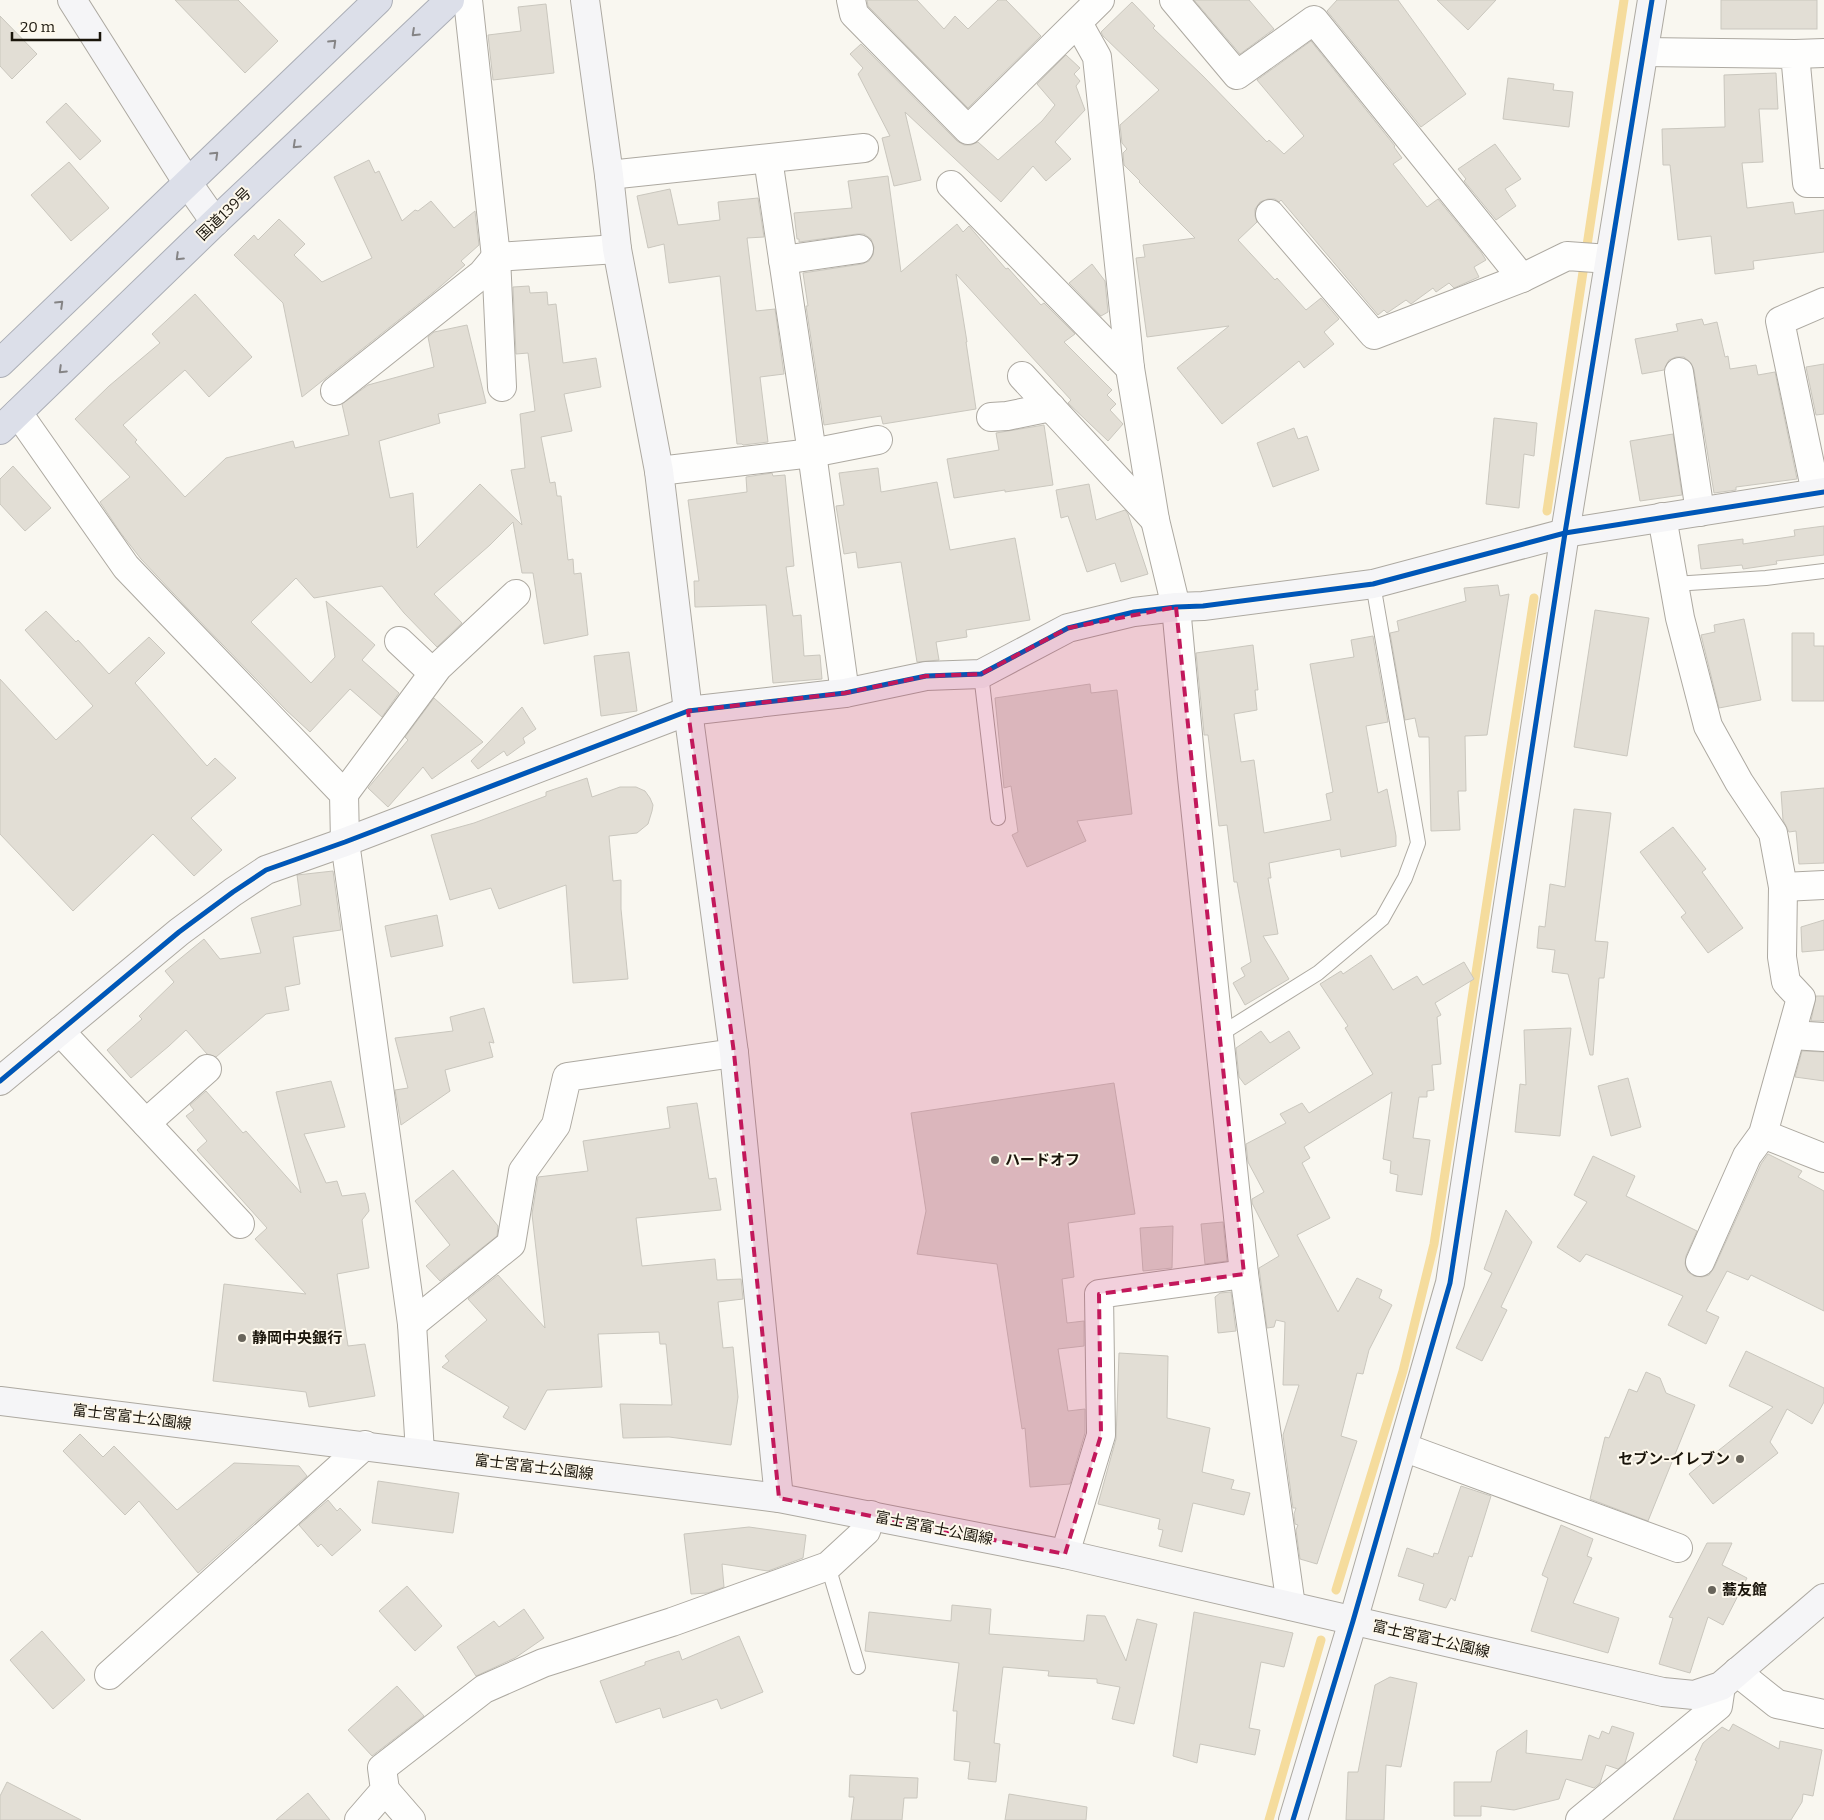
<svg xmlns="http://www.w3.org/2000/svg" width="1824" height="1820" font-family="Bitter,'Noto Sans JP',serif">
<rect width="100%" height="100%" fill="#f9f7f0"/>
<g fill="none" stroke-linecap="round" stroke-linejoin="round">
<g stroke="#f5dc9d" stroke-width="9">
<polyline points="1547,511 1624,0"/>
<polyline points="1336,1590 1403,1371 1434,1244 1534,598"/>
<polyline points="1269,1820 1321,1640"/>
</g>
</g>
<g fill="#e2ded5" stroke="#cac7be">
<polygon points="175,0 238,0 278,41 245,73"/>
<polygon points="867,0 917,0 944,29 955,16 968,29 998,0 1006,0 1041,36 968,108 868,6"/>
<polygon points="1194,0 1249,0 1274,29 1240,54"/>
<polygon points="1337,0 1398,0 1466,94 1421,127 1327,11"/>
<polygon points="1437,0 1496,0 1468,30"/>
<rect x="1721" y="0" width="96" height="29"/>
<polygon points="1132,2 1155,26 1153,28 1203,76 1267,142 1269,140 1284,154 1304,136 1257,80 1311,41 1395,146 1394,147 1402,158 1393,164 1427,207 1438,199 1481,252 1486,260 1474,267 1479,277 1454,288 1449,283 1436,292 1433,288 1411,304 1406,300 1387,313 1384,310 1378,315 1281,200 1279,202 1275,199 1268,199 1260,202 1255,209 1255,216 1257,222 1238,240 1275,280 1277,278 1306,310 1321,298 1339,319 1324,332 1334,344 1304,368 1299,361 1222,424 1177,368 1229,326 1147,337 1136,258 1145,257 1143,245 1195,238 1139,182 1140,181 1124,165 1123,153 1127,149 1122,143 1120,125 1159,90 1103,36 1101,32"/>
<polygon points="546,4 554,73 493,80 488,35 521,31 518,7"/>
<polygon points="0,16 37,54 12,79 0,66"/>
<polygon points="861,44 957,141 964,145 971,145 978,142 998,160 1042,121 1055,105 1037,84 1066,55 1080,68 1074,74 1080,81 1076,86 1085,110 1055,142 1071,159 1046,181 1033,166 1001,202 905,112 921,180 894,186 882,138 890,136 858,74 863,68 850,54"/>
<polygon points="1776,73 1778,109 1759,109 1763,162 1742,163 1747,208 1793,202 1795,214 1824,210 1824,252 1753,261 1754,269 1715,274 1711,236 1678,240 1670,165 1663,165 1662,129 1725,127 1724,75"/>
<polygon points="1508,78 1554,84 1553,90 1573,92 1569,127 1503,119"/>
<polygon points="66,103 101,141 80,160 46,122"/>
<polygon points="1495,144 1521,179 1505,189 1516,206 1496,220 1464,181 1466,179 1458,169"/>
<polygon points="369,160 375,173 379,171 402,221 415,210 418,211 431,201 454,228 475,211 479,245 461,261 465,265 434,292 302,397 283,303 234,255 254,235 258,240 279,219 305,244 294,255 322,282 372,258 334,177"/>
<polygon points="69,162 109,208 71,241 31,195"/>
<polygon points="888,176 901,272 957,224 963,232 969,226 1006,269 1008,268 1041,305 1044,303 1075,334 1064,342 1112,390 1107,395 1116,404 1110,410 1123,424 1108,441 1068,403 1071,400 956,274 967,342 966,342 976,409 883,424 881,416 824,425 806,306 808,306 803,273 862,264 869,261 873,255 874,247 871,239 864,234 857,234 799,242 799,239 797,239 794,213 852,208 848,181"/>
<polygon points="670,189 678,225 720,220 718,202 758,198 764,237 747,238 756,311 775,309 784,374 760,377 768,442 743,445 742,444 737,444 720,276 669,283 664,244 648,248 637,196"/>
<polygon points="1092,264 1105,281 1108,312 1101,316 1069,283"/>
<polygon points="529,286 530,293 547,292 548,305 556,304 563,363 596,358 601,387 564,394 572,431 541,437 550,483 555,482 557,496 561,496 568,560 573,559 574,574 581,573 588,635 544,644 533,573 522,573 513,522 490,545 434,594 462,623 437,647 404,613 382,586 314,598 296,578 251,622 311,683 335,657 326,601 375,645 362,660 399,693 382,717 350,689 310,732 286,710 189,610 141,559 120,532 100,502 130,477 75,419 109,386 160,343 152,334 195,294 252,357 209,397 185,370 123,425 137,440 135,442 185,497 226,458 293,441 295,448 349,435 342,404 368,385 434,367 428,337 434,332 467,325 486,403 438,414 440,423 379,441 390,498 413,493 417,548 480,484 522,525 511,470 525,468 520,414 535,411 528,353 516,354 513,287"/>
<polygon points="1702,319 1704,325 1717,322 1725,357 1728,356 1730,369 1756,365 1758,375 1775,372 1797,479 1736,487 1736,490 1714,493 1694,370 1691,363 1684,357 1676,357 1669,360 1664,370 1642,374 1635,339 1678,331 1676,324"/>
<polygon points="1824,364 1824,414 1816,415 1806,367"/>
<polygon points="1494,418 1537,423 1534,456 1524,454 1519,508 1486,504"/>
<polygon points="1044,425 1053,485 1005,492 1005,490 954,498 947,459 999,450 996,433"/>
<polygon points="1294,428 1298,439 1307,436 1319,470 1273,487 1257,443"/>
<polygon points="1673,434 1682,495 1640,501 1630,441"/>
<polygon points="13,466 51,508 25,531 0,504 0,479"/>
<polygon points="878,468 881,492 937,482 950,550 1015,538 1030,620 966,630 967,637 936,642 939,660 917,662 901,562 858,568 856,552 844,554 836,506 844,505 839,473"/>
<polygon points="772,473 773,476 785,475 794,566 786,567 793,616 801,615 804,656 820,655 822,679 773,683 766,605 695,607 694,581 699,581 688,500 747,492 746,477"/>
<polygon points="1089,484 1096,520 1125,510 1128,514 1148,574 1121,582 1115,563 1087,572 1068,516 1061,518 1056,490"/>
<polygon points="1824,526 1824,555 1776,561 1777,564 1743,569 1742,565 1701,569 1698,545 1743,539 1743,544 1795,536 1794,530"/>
<polygon points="1498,585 1500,596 1509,594 1487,735 1465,736 1466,791 1458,791 1460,830 1431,831 1429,737 1419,737 1415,718 1405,720 1390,633 1399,631 1397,621 1466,601 1464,588"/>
<polygon points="1595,610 1649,618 1627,756 1574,747"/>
<polygon points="46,611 76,642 78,640 109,674 149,637 165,653 135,683 207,766 215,758 236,778 191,818 222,850 194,876 153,834 73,911 0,834 0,679 56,740 93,706 25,630"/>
<polygon points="1744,619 1761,700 1719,708 1701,635 1715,632 1714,625"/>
<polygon points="1792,633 1814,633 1814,646 1824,646 1824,701 1792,701"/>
<polygon points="1373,636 1388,722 1366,726 1378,793 1387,789 1396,836 1396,846 1341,857 1340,849 1269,863 1271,878 1268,878 1278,934 1263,936 1289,979 1245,1005 1233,983 1245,976 1241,968 1251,962 1237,882 1234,882 1227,825 1219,826 1208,735 1204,735 1204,733 1196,653 1253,645 1258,690 1255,690 1257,710 1234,714 1241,762 1254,760 1264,833 1331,820 1326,794 1333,792 1310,664 1354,657 1351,640"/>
<polygon points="629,652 637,711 601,716 594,656"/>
<polygon points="1090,684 1091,693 1117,690 1132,814 1077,821 1086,841 1027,867 1012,835 1018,832 1011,786 1004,788 995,698"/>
<polygon points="434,698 483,742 432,779 423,767 388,807 368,788 408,740 405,737"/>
<polygon points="522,707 536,729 523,738 525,743 507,756 504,751 478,769 471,761"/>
<polygon points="587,778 592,797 620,787 636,787 645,791 650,798 653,805 652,811 648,824 637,833 609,836 613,881 621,880 621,909 628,979 573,983 566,885 499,909 491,888 450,900 431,835 474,823 546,796 546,792"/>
<polygon points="1824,788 1824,863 1799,864 1796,831 1789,832 1783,820 1781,792"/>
<polygon points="1574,809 1611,813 1595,941 1608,942 1604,978 1599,978 1593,1055 1590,1055 1568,974 1552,972 1555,950 1537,948 1539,926 1545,927 1550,884 1565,887"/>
<polygon points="1673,827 1706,869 1702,872 1743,928 1708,953 1681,917 1686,913 1640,852"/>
<polygon points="333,871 341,930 293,937 300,984 285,987 289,1010 266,1014 216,1057 207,1054 186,1030 169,1046 131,1078 107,1050 142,1019 139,1016 174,982 165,971 204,939 220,959 261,953 251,918 301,905 297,875"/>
<polygon points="437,915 443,946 391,957 385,926"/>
<polygon points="1824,920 1824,950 1802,952 1801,927"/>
<polygon points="1371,955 1393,990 1417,976 1423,985 1464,962 1474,979 1435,1003 1441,1015 1437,1017 1441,1064 1432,1065 1434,1090 1427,1091 1427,1097 1419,1097 1413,1138 1430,1140 1422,1195 1396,1191 1398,1175 1390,1173 1391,1161 1383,1159 1392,1092 1304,1147 1310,1158 1302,1163 1330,1218 1297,1235 1338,1312 1357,1278 1382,1290 1379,1298 1392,1305 1369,1350 1363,1374 1357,1373 1341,1436 1357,1441 1317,1564 1300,1559 1296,1530 1298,1525 1295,1524 1294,1514 1296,1508 1293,1508 1283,1435 1299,1385 1283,1385 1285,1322 1276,1320 1274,1327 1267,1328 1259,1268 1279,1256 1252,1203 1252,1199 1264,1192 1248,1162 1246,1144 1286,1123 1280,1114 1302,1103 1309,1113 1373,1074 1345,1028 1348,1026 1320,984 1341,971 1343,974"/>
<polygon points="1816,996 1824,996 1824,1021 1811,1021"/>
<polygon points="484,1008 494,1043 489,1042 493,1057 445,1070 450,1091 401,1125 395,1090 408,1088 395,1038 453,1031 450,1017"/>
<polygon points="1571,1028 1560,1136 1515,1132 1520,1084 1526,1085 1524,1030"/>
<polygon points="1261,1031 1270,1043 1289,1031 1300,1048 1245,1085 1239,1077 1236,1048"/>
<polygon points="1802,1051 1824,1052 1824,1081 1795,1077"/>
<polygon points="1628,1078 1641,1127 1611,1136 1598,1086"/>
<polygon points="331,1081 345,1127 304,1134 326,1183 337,1181 342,1196 365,1193 368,1204 369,1211 362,1220 369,1268 337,1274 348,1346 365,1344 375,1396 309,1407 306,1392 213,1381 224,1284 306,1294 255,1239 267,1228 197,1150 207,1141 186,1116 194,1110 190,1105 206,1091 243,1133 246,1131 301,1193 276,1092"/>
<polygon points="1114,1083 1135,1214 1068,1223 1074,1277 1062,1279 1067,1323 1084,1321 1084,1346 1058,1349 1068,1411 1085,1409 1085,1433 1070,1484 1030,1487 1025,1428 1022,1429 997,1264 917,1254 926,1211 911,1113"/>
<polygon points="697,1103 709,1179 716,1178 721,1210 636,1218 642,1266 715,1259 717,1280 741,1279 743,1299 718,1302 723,1348 733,1347 738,1397 731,1445 669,1437 623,1438 620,1404 672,1405 666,1344 660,1344 659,1332 598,1334 602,1387 547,1390 525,1430 503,1417 509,1407 442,1367 449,1361 445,1356 487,1320 468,1299 498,1275 545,1328 532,1214 538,1177 588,1171 583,1141 670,1128 667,1107"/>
<polygon points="1768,1154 1802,1171 1798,1177 1824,1191 1824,1311 1751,1275 1748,1280 1727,1271 1706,1311 1719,1317 1706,1344 1668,1325 1683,1296 1586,1254 1580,1262 1557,1247 1587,1202 1574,1195 1593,1156 1635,1176 1626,1196 1697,1231 1686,1256 1685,1264 1688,1272 1694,1276 1702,1277 1709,1275 1714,1268 1761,1164"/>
<polygon points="453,1170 498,1226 497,1236 440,1281 426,1266 450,1245 415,1201"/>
<polygon points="1506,1210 1532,1242 1501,1307 1507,1310 1482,1361 1456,1348 1492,1273 1484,1269"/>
<polygon points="1223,1222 1227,1261 1205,1264 1201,1224"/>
<polygon points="1173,1226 1172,1268 1143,1271 1140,1228"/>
<polygon points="1231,1292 1236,1331 1218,1333 1215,1297 1220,1293"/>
<polygon points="1746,1351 1824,1388 1824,1402 1812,1424 1787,1409 1770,1442 1778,1453 1713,1504 1689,1474 1773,1407 1729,1386"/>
<polygon points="1119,1353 1168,1356 1167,1418 1210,1428 1202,1472 1234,1480 1231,1489 1250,1493 1244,1515 1193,1503 1182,1552 1159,1546 1163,1530 1158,1529 1160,1519 1098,1504 1116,1439"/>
<polygon points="1646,1372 1660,1378 1666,1393 1695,1405 1648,1521 1590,1499 1605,1437 1609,1438 1629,1389 1637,1392"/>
<polygon points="80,1434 103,1457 114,1446 177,1510 234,1463 299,1466 307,1476 198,1573 139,1501 125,1515 63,1451"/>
<polygon points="378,1481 459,1493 453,1533 372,1523"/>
<polygon points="1461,1486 1491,1496 1472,1557 1469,1556 1455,1601 1451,1598 1446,1608 1419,1600 1424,1584 1398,1576 1407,1548 1433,1557 1434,1553 1438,1554"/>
<polygon points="328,1500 337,1511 340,1508 361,1530 332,1556 321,1544 318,1547 299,1525"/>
<polygon points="1561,1525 1593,1539 1587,1556 1592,1558 1573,1603 1619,1618 1608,1653 1531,1631 1548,1578 1542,1575"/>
<polygon points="749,1527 806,1535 803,1558 768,1571 722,1564 724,1587 708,1593 691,1594 684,1534"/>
<polygon points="1707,1543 1732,1543 1722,1565 1747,1578 1723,1625 1708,1617 1690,1673 1659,1664 1673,1618 1669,1617"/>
<polygon points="407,1586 442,1626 415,1651 379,1611"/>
<polygon points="952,1605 991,1609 989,1634 1084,1641 1087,1615 1105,1616 1126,1661 1137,1619 1157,1624 1134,1724 1112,1719 1120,1687 1097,1683 1097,1679 1048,1676 1049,1671 1003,1667 994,1743 1000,1744 996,1782 968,1779 970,1762 954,1760 957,1711 953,1711 959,1663 865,1651 869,1612 951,1621"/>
<polygon points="524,1609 544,1638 515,1658 476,1676 457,1647 494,1621 499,1627"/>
<polygon points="1194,1612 1293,1633 1284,1667 1261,1662 1249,1728 1260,1730 1255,1755 1200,1744 1197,1763 1173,1756"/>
<polygon points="42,1631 85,1680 53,1709 10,1660"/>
<polygon points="739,1636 763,1692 721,1709 717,1699 663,1718 660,1708 616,1723 600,1681 645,1665 645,1662 679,1651 682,1660"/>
<polygon points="1390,1677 1417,1683 1401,1767 1386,1765 1384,1820 1346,1820 1348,1772 1358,1772 1375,1685"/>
<polygon points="397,1686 424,1716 372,1756 348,1730"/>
<polygon points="1733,1724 1779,1749 1780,1741 1822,1750 1813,1796 1803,1794 1802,1802 1791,1820 1673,1820 1697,1761 1695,1760 1703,1743 1722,1727 1729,1731"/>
<polygon points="1612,1726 1634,1733 1625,1763 1618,1769 1606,1765 1600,1783 1594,1788 1566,1779 1559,1799 1514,1810 1481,1806 1481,1816 1454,1816 1454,1782 1491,1782 1497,1751 1527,1730 1526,1753 1582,1760 1589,1735 1599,1739 1602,1731 1609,1734"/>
<polygon points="850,1775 918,1778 917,1798 904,1798 902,1820 851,1820 854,1797 849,1797"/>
<polygon points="7,1782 81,1820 0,1820 0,1796"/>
<polygon points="308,1793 330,1820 276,1820"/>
<polygon points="1009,1794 1087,1807 1086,1820 1005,1820"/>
</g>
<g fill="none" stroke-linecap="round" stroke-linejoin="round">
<g stroke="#ada9a1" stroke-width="16">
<g id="lane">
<polyline points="1674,584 1766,578 1824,571"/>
<polyline points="981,674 998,818"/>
<polyline points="1219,1035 1318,973 1382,919 1405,878 1418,843 1373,584"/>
<polyline points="828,1566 858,1667"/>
</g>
</g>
<g stroke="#ada9a1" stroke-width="30">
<g id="street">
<polyline points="468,0 496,257 502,387"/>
<polyline points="851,0 854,14 968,130 1100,0"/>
<polyline points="1174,0 1237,75 1314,20 1522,278"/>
<polyline points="1078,23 1097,57 1130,368 1155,520 1176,607 1192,777 1244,1274 1291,1606"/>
<polyline points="1644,52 1795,54 1807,183 1824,183"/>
<polyline points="1795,54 1824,53"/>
<polyline points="768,159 812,453 845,693"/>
<polyline points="609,175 864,148"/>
<polyline points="951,185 1130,368"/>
<polyline points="1270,214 1374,335 1522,278 1567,256 1609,259"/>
<polyline points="783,260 859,249"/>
<polyline points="1679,372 1700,512"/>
<polyline points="1022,376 1155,520"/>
<polyline points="335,391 482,274 496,257 617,249"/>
<polyline points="18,413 126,567 344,794 345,842 412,1324 420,1452"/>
<polyline points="991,417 1007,416 1051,407"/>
<polyline points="659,471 812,453 878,440"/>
<polyline points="1816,493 1780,321 1824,302"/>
<polyline points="1662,517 1680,618 1708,726 1739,782 1773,833 1783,887 1782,957 1786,982 1801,998 1763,1134 1747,1156 1700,1262"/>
<polyline points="399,641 433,673"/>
<polyline points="344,794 438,667 516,594"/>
<polyline points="1783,887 1824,885"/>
<polyline points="60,1031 240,1224"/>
<polyline points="1791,1035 1824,1037"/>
<polyline points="146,1123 207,1069"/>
<polyline points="1763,1134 1824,1158"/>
<polyline points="412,1324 511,1244 523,1171 556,1125 567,1077 734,1053"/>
<polyline points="1403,1447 1678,1548"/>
<polyline points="1065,1554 1101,1435 1099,1294 1244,1274"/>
<polyline points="1737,1672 1777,1704 1824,1714"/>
<polyline points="109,1675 365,1445"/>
<polyline points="385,1790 411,1820"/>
<polyline points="359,1820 385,1790 382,1768 484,1689 543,1663 672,1622 828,1566 866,1531 871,1515"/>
<polyline points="1580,1820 1718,1706 1721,1686"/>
</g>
</g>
<g stroke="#ada9a1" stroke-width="30">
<g id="secondary">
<polyline points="72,0 187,182 215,222"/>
<polyline points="585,0 609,175 617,249 659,471 688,711 734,1053 779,1498"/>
<polyline points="0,1081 179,932 233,892 266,870 345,842 688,711 845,693 926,676 981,674 1068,628 1134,612 1176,607 1203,606 1373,584 1565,533 1824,492"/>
<polyline points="0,1401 779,1498 1065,1554 1663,1692 1694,1695 1721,1686 1824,1598"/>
<polyline points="1293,1820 1353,1621 1450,1283 1565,533 1652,0"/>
</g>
</g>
<g stroke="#abaeb6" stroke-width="30">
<g id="highway">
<polyline points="0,363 378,0"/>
<polyline points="0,430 215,222 450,0"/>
</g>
</g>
<use href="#lane" stroke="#fefefd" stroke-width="14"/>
<use href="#street" stroke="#fefefd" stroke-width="28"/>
<use href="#secondary" stroke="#f5f5f7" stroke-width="28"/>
<use href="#highway" stroke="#dcdfe9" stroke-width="28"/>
<g stroke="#fdf8ec" stroke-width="8">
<g id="cycleway">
<polyline points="0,1081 179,932 233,892 266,870 345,842 688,711 845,693 926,676 981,674 1068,628 1134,612 1176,607 1203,606 1373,584 1565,533 1824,492"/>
<polyline points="1293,1820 1353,1621 1450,1283 1565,533 1652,0"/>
</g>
</g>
<use href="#cycleway" stroke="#0057b8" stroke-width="5"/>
</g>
<defs><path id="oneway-chevron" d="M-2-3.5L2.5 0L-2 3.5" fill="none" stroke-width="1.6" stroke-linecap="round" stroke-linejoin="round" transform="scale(1.25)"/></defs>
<g stroke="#858485">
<use href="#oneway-chevron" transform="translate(415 33) rotate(137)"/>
<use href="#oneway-chevron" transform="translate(333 43) rotate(-44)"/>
<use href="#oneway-chevron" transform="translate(296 145) rotate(137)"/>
<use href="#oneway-chevron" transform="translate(215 155) rotate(-44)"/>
<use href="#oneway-chevron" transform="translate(179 257) rotate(136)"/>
<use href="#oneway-chevron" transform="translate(60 304) rotate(-44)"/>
<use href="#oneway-chevron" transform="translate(62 370) rotate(136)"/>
</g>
<path fill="#c2185b" fill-opacity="0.2" stroke="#c2185b" stroke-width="4" stroke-dasharray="10 6" stroke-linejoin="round" d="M1176,607l68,667 -145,20 2,141 -36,119 -286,-56 -45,-445 -46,-342 157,-18 81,-17 55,-2 87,-46z"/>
<g fill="#68645b" stroke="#fdf8ec" stroke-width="2">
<circle cx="995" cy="1160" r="5"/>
<circle cx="242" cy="1338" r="5"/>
<circle cx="1740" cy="1459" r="5"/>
<circle cx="1712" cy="1590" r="5"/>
</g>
<g text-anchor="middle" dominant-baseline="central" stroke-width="4" stroke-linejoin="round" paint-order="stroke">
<g font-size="15" fill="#1a150b" stroke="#fdf8ec">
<text transform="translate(224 214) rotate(-44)">国道139号</text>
<text transform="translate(132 1417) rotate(7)">富士宮富士公園線</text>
<text transform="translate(534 1467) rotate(7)">富士宮富士公園線</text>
<text transform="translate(934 1528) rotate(11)">富士宮富士公園線</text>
<text transform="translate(1431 1639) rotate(13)">富士宮富士公園線</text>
</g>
<g font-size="15" font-weight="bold" fill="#1a150b" stroke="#fdf8ec" text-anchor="start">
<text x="1005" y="1160">ハードオフ</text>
<text x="252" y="1338">静岡中央銀行</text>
<text x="1730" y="1459" text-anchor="end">セブン-イレブン</text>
<text x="1722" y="1590">蕎友館</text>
</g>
</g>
<path d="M12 32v8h88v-8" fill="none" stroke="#1a150b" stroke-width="2.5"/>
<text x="20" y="32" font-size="15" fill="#1a150b" stroke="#fdf8ec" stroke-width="4" paint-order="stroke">20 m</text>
</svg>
